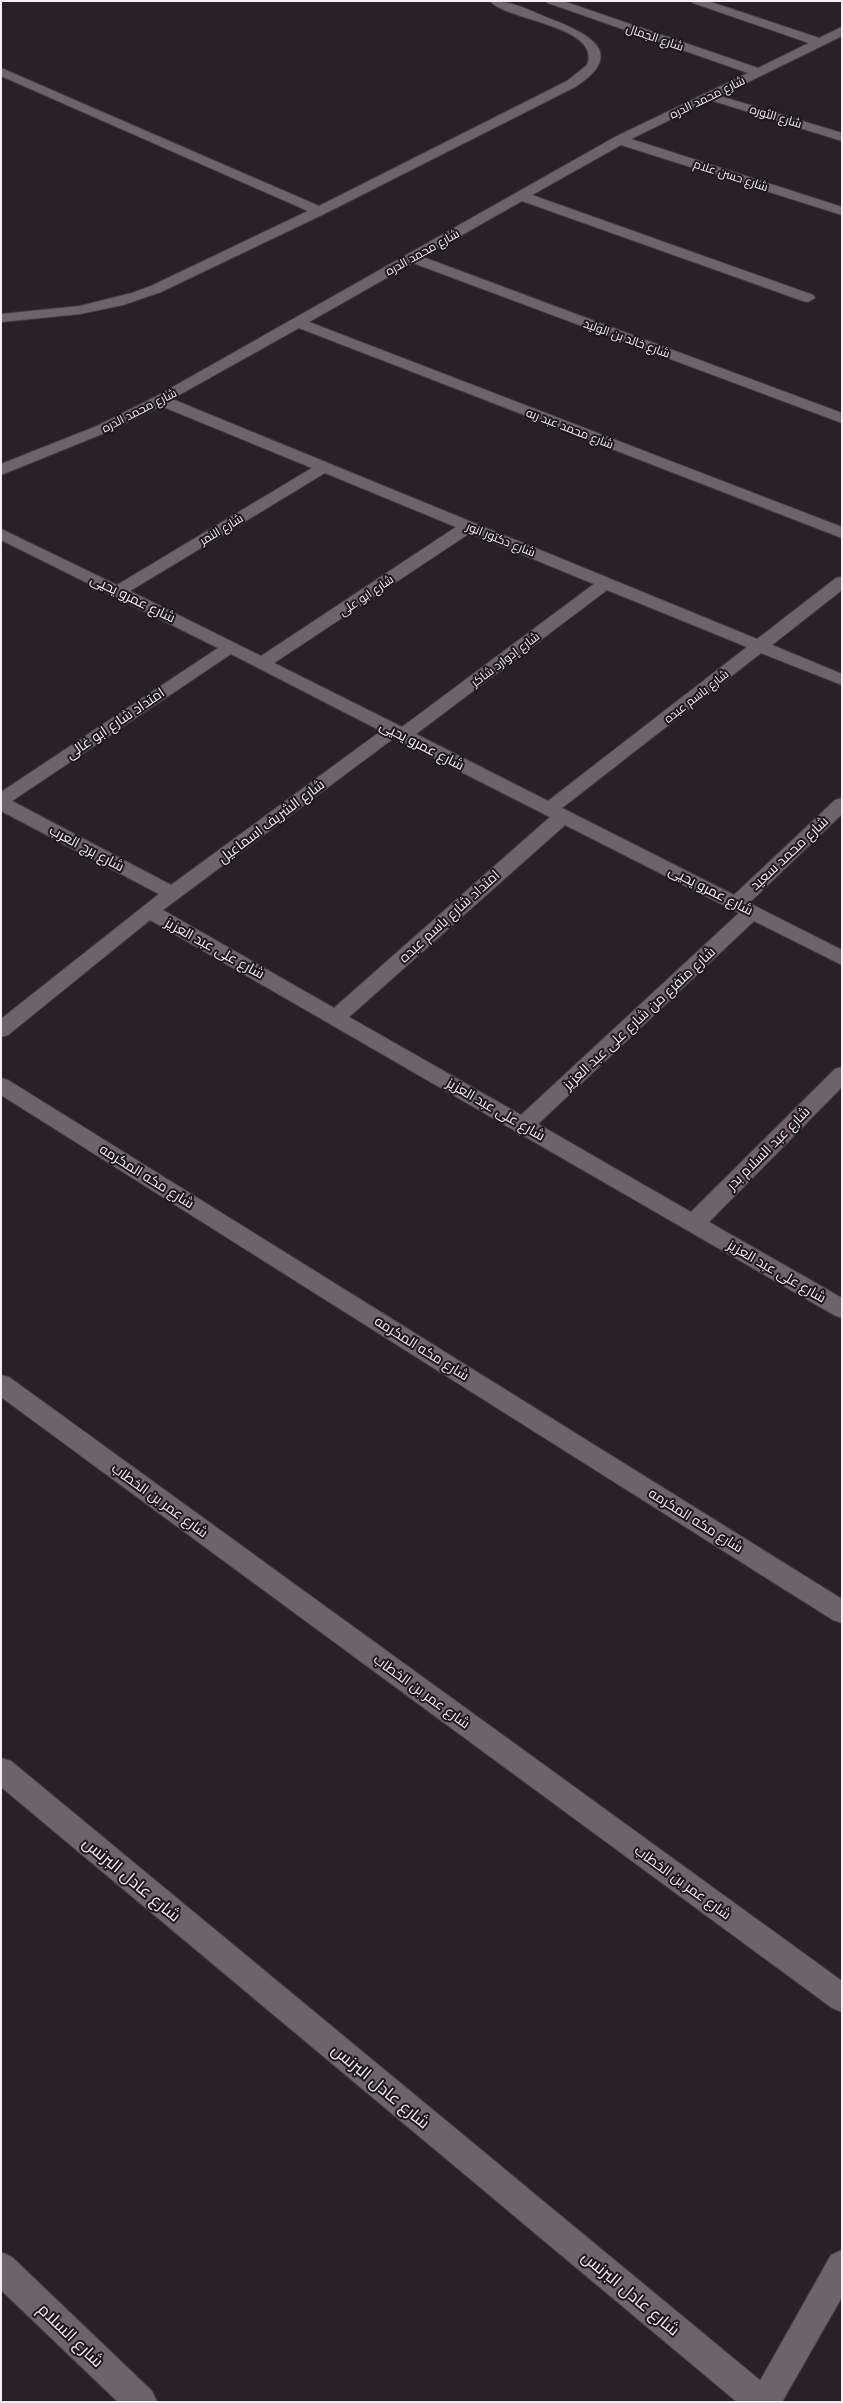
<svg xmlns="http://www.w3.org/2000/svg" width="843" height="2403" font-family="Montserrat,Cairo,sans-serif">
<rect width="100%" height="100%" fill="#292028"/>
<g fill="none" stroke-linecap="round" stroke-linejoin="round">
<g stroke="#443c43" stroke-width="2">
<path id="service" d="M490,1c21,0 39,9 58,17 37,14 82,34 27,69l-251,127 -163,78 -38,13 -43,9 -79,8v-8l79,-8 52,-13 19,-7 157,-75 -307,-135v-8l318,138 248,-125 20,-16c16,-39 -83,-45 -97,-64z"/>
</g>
<g stroke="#443c43" stroke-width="2">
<g id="minor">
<path d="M546,1h17l195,67 51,-25 -116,-40 -2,-2h17l111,37 23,-11v9l-122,60 122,37v8l-132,-41 -79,39 211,68v8l-221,-70 -89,50 281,100 2,3 -7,4 -5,-1 -281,-100 -99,56 419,156v10l-429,-160 -104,59 533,205v11l-543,-210 -127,71 585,240 79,-61 6,-1v13l-70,55 70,29v11l-81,-32 -199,155 172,87 101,-95 7,-2v16l-93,89 93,47v15l-88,-44 -216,203 153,88 144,-143 7,-2v20l-133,135 133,76v20l-8,-3 -684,-395 -142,115 -7,2v-18l158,-125 -158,-83v-19l217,-144 -217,-108v-11l116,56 195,-117 -151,-62 -54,26 -106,43v-11l96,-38 58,-29 460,-260 133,-64 -200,-70zM325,473l131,54 -195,129 -131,-65zM470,533l124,51 -192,143 -128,-64zM607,590l140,57 -199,154 -132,-67zM231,654l150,77 -210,154 -159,-84zM394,738l156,79 -216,191 -171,-98zM565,825l174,88 -218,202 -172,-98z"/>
<polygon points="1,1078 8,1080 842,1599 842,1623 833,1620 1,1095"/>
<polygon points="1,1375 9,1377 842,1981 842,2012 832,2008 1,1397"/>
<polygon points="1,1758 11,1761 773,2391 778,2402 737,2402 1,1787"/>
<polygon points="1,2252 12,2257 152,2391 157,2402 118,2402 1,2290"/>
</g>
</g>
<g stroke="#443c43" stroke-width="2">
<polygon id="tertiary" points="842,2250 842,2297 782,2402 748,2402 831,2255"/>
</g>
<use href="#service" fill="#6e636d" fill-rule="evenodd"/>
<use href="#minor" fill="#6e636d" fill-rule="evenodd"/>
<use href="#tertiary" fill="#6e636d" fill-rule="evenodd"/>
</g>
<g text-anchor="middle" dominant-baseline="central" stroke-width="4" stroke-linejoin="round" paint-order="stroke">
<g font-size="12" fill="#f5eff4" stroke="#1f171f">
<text transform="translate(655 37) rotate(19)">شارع الجمال</text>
<text transform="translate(707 97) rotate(-26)">شارع محمد الدره</text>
<text transform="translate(776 116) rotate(17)">شارع الثوره</text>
<text transform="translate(731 175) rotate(18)">شارع حسن علام</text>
<text transform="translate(422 252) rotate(-29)">شارع محمد الدره</text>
<text transform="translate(627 338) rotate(20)">شارع خالد بن الوليد</text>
<text transform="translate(139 410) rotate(-27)">شارع محمد الدره</text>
<text transform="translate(570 428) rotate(21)">شارع محمد عبد ربه</text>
<text transform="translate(221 529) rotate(-31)">شارع النمر</text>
<text transform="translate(501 539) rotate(22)">شارع دكتور انور</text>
<text transform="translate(366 595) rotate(-34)">شارع ابو على</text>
<text transform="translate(505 659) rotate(-37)">شارع إدوارد شاكر</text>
<text transform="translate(696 696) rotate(-38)">شارع باسم عبده</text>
</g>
<g font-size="14" fill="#f5eff4" stroke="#1f171f">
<text transform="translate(133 598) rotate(26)">شارع عمرو يحيى</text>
<text transform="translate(115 723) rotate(-34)">امتداد شارع ابو غالى</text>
<text transform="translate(422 745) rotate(27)">شارع عمرو يحيى</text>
<text transform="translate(271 821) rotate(-37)">شارع الشريف اسماعيل</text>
<text transform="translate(87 848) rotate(28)">شارع برج العرب</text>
<text transform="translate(789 853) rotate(-43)">شارع محمد سعيد</text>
<text transform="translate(711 890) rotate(27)">شارع عمرو يحيى</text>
<text transform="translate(449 916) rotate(-42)">امتداد شارع باسم عبده</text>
<text transform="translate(215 948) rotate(29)">شارع على عبد العزيز</text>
<text transform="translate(639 1018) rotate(-43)">شارع متفرع من شارع على عبد العزيز</text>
<text transform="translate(496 1109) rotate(30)">شارع على عبد العزيز</text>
<text transform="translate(768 1148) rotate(-45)">شارع عبد السلام بدر</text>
<text transform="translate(147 1176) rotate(32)">شارع مكه المكرمه</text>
<text transform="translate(777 1271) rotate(30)">شارع على عبد العزيز</text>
<text transform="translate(422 1348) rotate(32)">شارع مكه المكرمه</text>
<text transform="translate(160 1500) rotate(36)">شارع عمر بن الخطاب</text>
<text transform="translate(696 1520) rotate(32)">شارع مكه المكرمه</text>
<text transform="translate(422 1691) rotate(36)">شارع عمر بن الخطاب</text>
<text transform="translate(683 1882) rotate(36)">شارع عمر بن الخطاب</text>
</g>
<g font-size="17" fill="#f5eff4" stroke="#1f171f">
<text transform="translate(132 1879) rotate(40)">شارع عادل البرنس</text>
<text transform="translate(381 2086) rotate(40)">شارع عادل البرنس</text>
<text transform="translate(631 2293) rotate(40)">شارع عادل البرنس</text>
<text transform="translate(71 2335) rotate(44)">شارع السلام</text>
</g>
</g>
<rect width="843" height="2403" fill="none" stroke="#f5eff4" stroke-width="4"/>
</svg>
